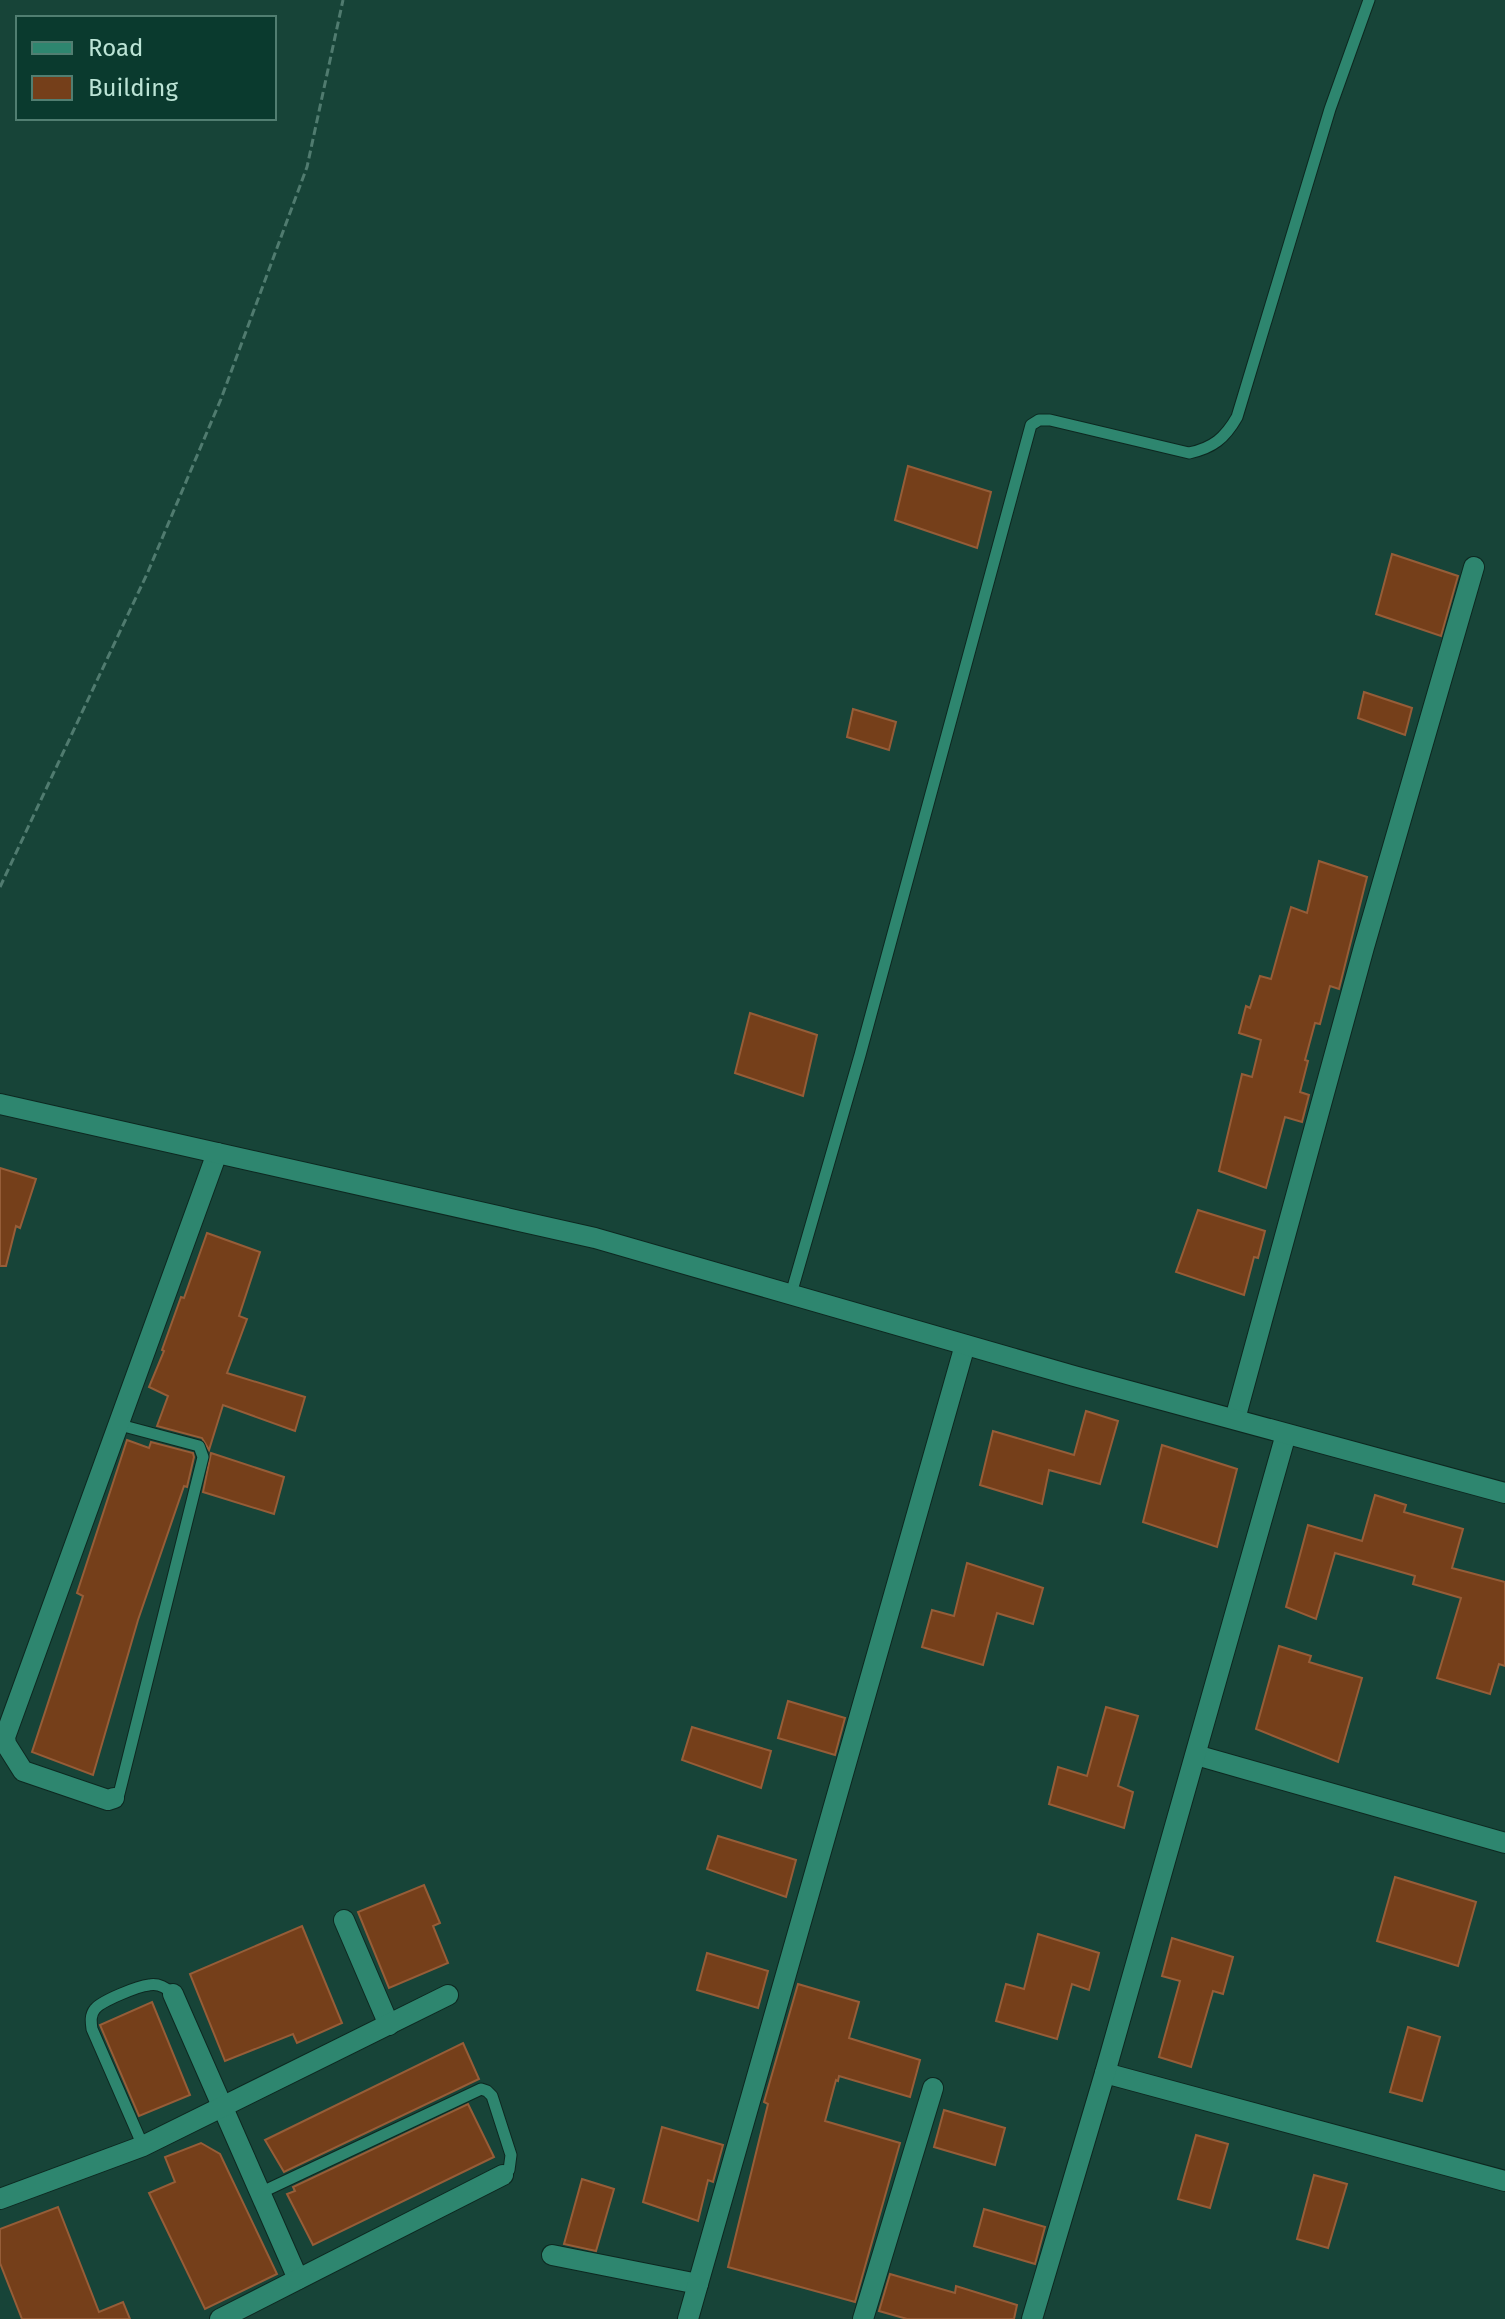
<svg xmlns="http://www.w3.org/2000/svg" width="1505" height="2319" font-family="'Fira Sans',sans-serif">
<rect width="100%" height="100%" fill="#174438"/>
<g fill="#753f1a" stroke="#965d38" stroke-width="2">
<polygon points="908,466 991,492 977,548 895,520"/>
<polygon points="1392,554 1458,576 1441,636 1376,614"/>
<polygon points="1364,692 1412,708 1405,735 1358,718"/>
<polygon points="853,709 896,722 889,750 847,737"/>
<polygon points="1319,861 1367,877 1339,989 1330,986 1320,1024 1315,1023 1305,1060 1308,1061 1300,1092 1309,1095 1302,1122 1285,1117 1266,1188 1219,1171 1242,1074 1252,1077 1261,1040 1239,1033 1246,1006 1250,1008 1260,976 1271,979 1291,907 1307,913"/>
<polygon points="750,1013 817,1035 803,1096 735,1073"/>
<polygon points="0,1168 36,1179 20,1228 16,1226 6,1266 0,1266"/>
<polygon points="1198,1210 1265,1231 1258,1258 1254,1257 1244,1295 1176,1272"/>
<polygon points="207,1233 260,1252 239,1316 247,1319 227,1373 305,1397 295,1431 223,1405 209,1450 202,1438 157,1426 168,1396 149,1387 164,1351 162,1350 181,1297 184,1298"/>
<polygon points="1086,1411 1118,1421 1100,1484 1049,1470 1042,1504 980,1485 993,1431 1074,1455"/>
<polygon points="127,1440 149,1448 151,1442 193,1453 194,1457 187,1487 184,1486 138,1620 93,1775 32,1752 83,1596 77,1593"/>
<polygon points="1162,1445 1237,1469 1217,1547 1143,1522"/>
<polygon points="211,1453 284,1477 274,1514 203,1492"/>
<polygon points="1375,1495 1406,1505 1404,1512 1463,1529 1452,1568 1505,1582 1505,1666 1499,1664 1490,1694 1437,1678 1461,1598 1413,1584 1415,1576 1335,1553 1316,1619 1286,1607 1308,1525 1362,1541"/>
<polygon points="967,1563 1043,1588 1033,1624 997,1613 983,1665 922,1647 932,1610 954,1616"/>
<polygon points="1279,1646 1311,1656 1309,1662 1362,1678 1338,1762 1256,1729"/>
<polygon points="788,1701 845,1718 835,1755 778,1738"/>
<polygon points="1106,1707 1138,1716 1118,1786 1133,1792 1124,1828 1049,1804 1058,1767 1087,1776"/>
<polygon points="692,1727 771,1751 761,1788 682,1760"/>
<polygon points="718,1836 796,1860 786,1897 707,1869"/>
<polygon points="1395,1877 1476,1902 1458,1966 1377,1941"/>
<polygon points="424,1885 440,1923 433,1926 448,1963 389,1988 358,1912"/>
<polygon points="302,1926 342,2023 297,2043 293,2034 225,2061 190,1974"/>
<polygon points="1038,1934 1099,1953 1089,1990 1072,1984 1057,2039 996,2021 1006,1984 1024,1989"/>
<polygon points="1172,1938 1233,1957 1223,1994 1213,1991 1191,2067 1159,2057 1180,1981 1162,1976"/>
<polygon points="707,1953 768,1971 758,2008 697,1990"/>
<polygon points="798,1984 859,2002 849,2038 920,2060 910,2097 839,2076 838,2081 836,2080 825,2121 900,2143 855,2302 728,2267 768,2104 764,2102"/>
<polygon points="152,2002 190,2095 139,2116 100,2025"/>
<polygon points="1408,2027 1440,2037 1422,2101 1390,2092"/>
<polygon points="463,2043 479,2079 284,2172 265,2140"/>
<polygon points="468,2104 494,2157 313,2245 287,2194 295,2191 293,2187"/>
<polygon points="944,2110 1005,2128 995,2165 934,2147"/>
<polygon points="662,2127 723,2145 713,2182 708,2180 698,2221 643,2202"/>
<polygon points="1196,2135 1228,2144 1210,2208 1178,2199"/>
<polygon points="201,2143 220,2154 277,2274 205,2309 149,2193 175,2182 165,2157"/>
<polygon points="1314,2175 1347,2184 1328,2248 1297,2239"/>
<polygon points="582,2179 614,2189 596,2251 564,2244"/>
<polygon points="58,2207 99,2312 123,2302 130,2319 22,2319 0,2263 0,2229"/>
<polygon points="984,2209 1045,2227 1035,2264 974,2246"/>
<polygon points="890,2274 955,2293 956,2286 1017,2305 1014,2319 907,2319 879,2311"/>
</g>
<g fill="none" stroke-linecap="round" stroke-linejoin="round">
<g stroke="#0d2820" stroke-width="13">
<g id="lane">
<path d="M791,1294l69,-239 171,-630 8,-5h11l139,33c24,-5 36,-15 48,-36l93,-308 39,-109"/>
<polyline points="114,1798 119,1794 203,1457 199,1446 120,1425"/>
<path d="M143,2146l-51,-117c-1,-7 -2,-14 3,-20 6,-8 43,-23 54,-24 9,-2 18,3 24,9"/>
<polyline points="260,2193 481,2089 487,2091 492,2096 511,2155 509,2170 503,2175"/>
</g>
</g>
<g stroke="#0d2820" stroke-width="22">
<g id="street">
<polyline points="1235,1419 1364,947 1474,567"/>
<polyline points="1196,1755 1505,1843"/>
<polyline points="114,1798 108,1800 23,1771 6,1744 5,1737 217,1153"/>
<polyline points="344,1920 389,2025"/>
<polyline points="173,1994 298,2279"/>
<polyline points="1105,2073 1505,2181"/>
<polyline points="0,2199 143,2146 448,1995"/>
<polyline points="552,2255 698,2284"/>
<polyline points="220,2319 503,2175"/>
<polyline points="688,2319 965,1345"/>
<polyline points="863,2319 933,2088"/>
<polyline points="1032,2319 1105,2073 1286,1434"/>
</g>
</g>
<g stroke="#0d2820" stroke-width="22">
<polyline id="secondary" points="0,1104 595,1238 1074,1376 1505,1493"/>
</g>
<polyline stroke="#507b6f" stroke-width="3" stroke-dasharray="8 4" stroke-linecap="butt" points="0,887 147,574 221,399 307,167 343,0"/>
<use href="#lane" stroke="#2e866f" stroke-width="11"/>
<use href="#street" stroke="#2e866f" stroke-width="20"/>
<use href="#secondary" stroke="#2e866f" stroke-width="20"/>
</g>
<rect x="16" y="16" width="260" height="104" fill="#0a3a2e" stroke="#517e71" stroke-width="2"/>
<rect x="32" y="42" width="40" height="12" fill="#2e866f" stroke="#517e71" stroke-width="2"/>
<text x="88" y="56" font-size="24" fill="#bce4d6">Road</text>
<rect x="32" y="76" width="40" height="24" fill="#753f1a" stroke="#517e71" stroke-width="2"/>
<text x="88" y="96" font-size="24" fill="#bce4d6">Building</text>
</svg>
